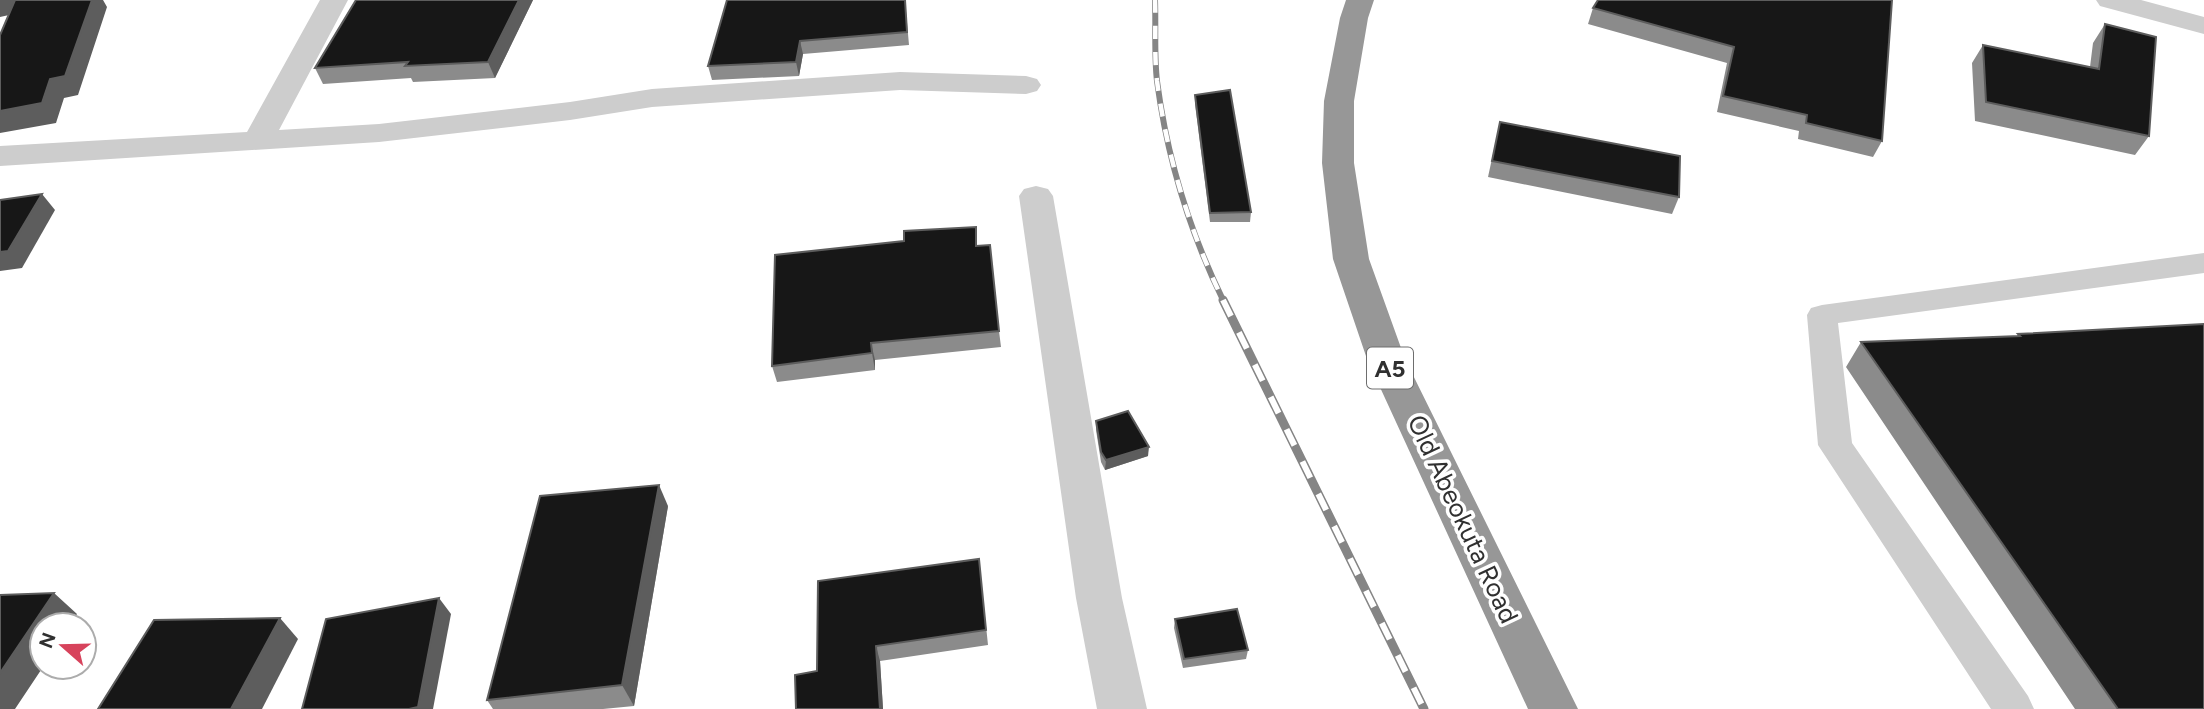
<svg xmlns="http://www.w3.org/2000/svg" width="2204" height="709" font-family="Figtree,sans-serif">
<rect width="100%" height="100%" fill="#fff"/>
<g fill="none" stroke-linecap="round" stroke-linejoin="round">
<polygon fill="#cdcdcd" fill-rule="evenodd" points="2204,253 2204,273 1838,323 1852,443 2028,696 2034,709 1991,709 1818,445 1807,315 1811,308 1822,305"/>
<g fill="#cdcdcd" fill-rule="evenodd">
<polygon points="320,0 348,0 279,130 379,124 570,102 652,89 900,72 1026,76 1037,79 1041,85 1037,91 1026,94 900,90 652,107 570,120 379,142 0,166 0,146 247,132"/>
<polygon points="2096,0 2141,0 2204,17 2204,34 2100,6"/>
<polygon points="1036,186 1048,189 1053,196 1122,598 1147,709 1097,709 1076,598 1019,196 1024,189"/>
</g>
<polygon fill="#979797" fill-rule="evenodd" points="1346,0 1374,0 1368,18 1354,101 1354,163 1369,259 1405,359 1578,709 1528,709 1367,359 1333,259 1322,163 1324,101 1340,18"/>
<g stroke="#858585" stroke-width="6">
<path id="rail-far1" d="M1155,0c1,26 -1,55 2,81 10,76 33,152 67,221"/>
</g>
<g stroke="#858585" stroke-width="9">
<polyline id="rail" points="1223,300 1424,709"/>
</g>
<use href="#rail-far1" stroke="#fff" stroke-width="4.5" stroke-dasharray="13" stroke-linecap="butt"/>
<use href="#rail" stroke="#fff" stroke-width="6" stroke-dasharray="18" stroke-linecap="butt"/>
</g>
<g fill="#8b8b8b">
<polygon points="356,0 533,0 495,78 413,82 411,78 323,84 315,68"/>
<polygon points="905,0 909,45 803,54 799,76 712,80 708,66"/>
<polygon points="1892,0 1882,141 1873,157 1798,139 1799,131 1717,112 1727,63 1588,24 1593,8"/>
<polygon points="2105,24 2149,136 2135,155 1975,121 1972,63 1983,45 2090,67 2093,43"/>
<polygon points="1195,95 1251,212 1250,222 1210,222 1195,104"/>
<polygon points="1500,122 1679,197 1672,214 1488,177"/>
<polygon points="977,246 999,331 1001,347 875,360 875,370 777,382 772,366"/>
<polygon points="2018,334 2204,709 2075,709 1846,367 1861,342 2017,336"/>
<polygon points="1096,421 1148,456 1105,470 1101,462 1096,430"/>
<polygon points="668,506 634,706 603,709 493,709 487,700"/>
<polygon points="979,559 988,645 880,661 883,709 796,709 817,671"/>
<polygon points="1175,619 1248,650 1246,659 1183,668 1174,628"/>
</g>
<g fill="#5d5d5d">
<polygon points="0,0 25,0 32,10 0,17"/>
<polygon points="87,0 103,0 107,7 78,95 64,98 56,123 0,133 0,111 50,79"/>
<polygon points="519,0 533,0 495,78 488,62"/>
<polygon points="800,41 803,54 799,76 796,62"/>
<polygon points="42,194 55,210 22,268 0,271 0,252"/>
<polygon points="871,343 875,360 875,370 872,353"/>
<polygon points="1149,447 1148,456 1105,470 1106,460"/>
<polygon points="659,485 668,506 634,706 622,685"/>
<polygon points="54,593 77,614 70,625 42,625 43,667 15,709 0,709 0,673"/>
<polygon points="439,598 451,614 433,709 409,709"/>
<polygon points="280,618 298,639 262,709 231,709"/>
<polygon points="876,646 880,661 883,709 880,709"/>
</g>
<g fill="#171717" stroke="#5d5d5d" stroke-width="2">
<polygon points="15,0 92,0 65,76 50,79 42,103 0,111 0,35"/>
<polygon points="356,0 519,0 488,62 405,66 408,62 315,68"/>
<polygon points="727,0 905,0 907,32 800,41 796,62 708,66"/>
<polygon points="1598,0 1892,0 1882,141 1806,123 1807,115 1723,96 1734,47 1593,8"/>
<polygon points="2105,24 2156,37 2149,136 1986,102 1983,45 2099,69"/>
<polygon points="1230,90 1251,212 1210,213 1195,95"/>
<polygon points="1500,122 1680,156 1679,197 1492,161"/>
<polygon points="42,194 8,251 0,252 0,200"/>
<polygon points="976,227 976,246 990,245 999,331 871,343 872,353 772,366 775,255 904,241 904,231"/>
<polygon points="2204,324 2204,709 2118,709 1861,342 2020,336 2018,334"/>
<polygon points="1128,411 1149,447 1106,460 1101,452 1096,421"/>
<polygon points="659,485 622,685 487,700 540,496"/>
<polygon points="979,559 986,630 876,646 880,709 796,709 795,675 817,671 818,581"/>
<polygon points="54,593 0,673 0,595"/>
<polygon points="439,598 418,707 409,709 302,709 326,619"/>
<polygon points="1237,609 1248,650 1184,659 1175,619"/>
<polygon points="280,618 231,709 98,709 154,620"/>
</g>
<g text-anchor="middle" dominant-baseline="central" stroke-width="7" stroke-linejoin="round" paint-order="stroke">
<rect fill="#fff" stroke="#6e6e6e" stroke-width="2" x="1367" y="347.5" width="46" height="41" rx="5"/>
<g font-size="24" font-weight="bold" fill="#303030">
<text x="1390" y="368">A5</text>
</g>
<g font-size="26" fill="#303030" stroke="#fff">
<text transform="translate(1463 519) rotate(65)">Old Abeokuta Road</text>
</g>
</g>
<g transform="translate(63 646) rotate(290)"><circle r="33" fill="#ffffff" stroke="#acacac" stroke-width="2"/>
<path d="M0-5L12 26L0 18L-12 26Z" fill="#d7435c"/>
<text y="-10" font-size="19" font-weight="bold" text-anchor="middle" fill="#303030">N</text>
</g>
</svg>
